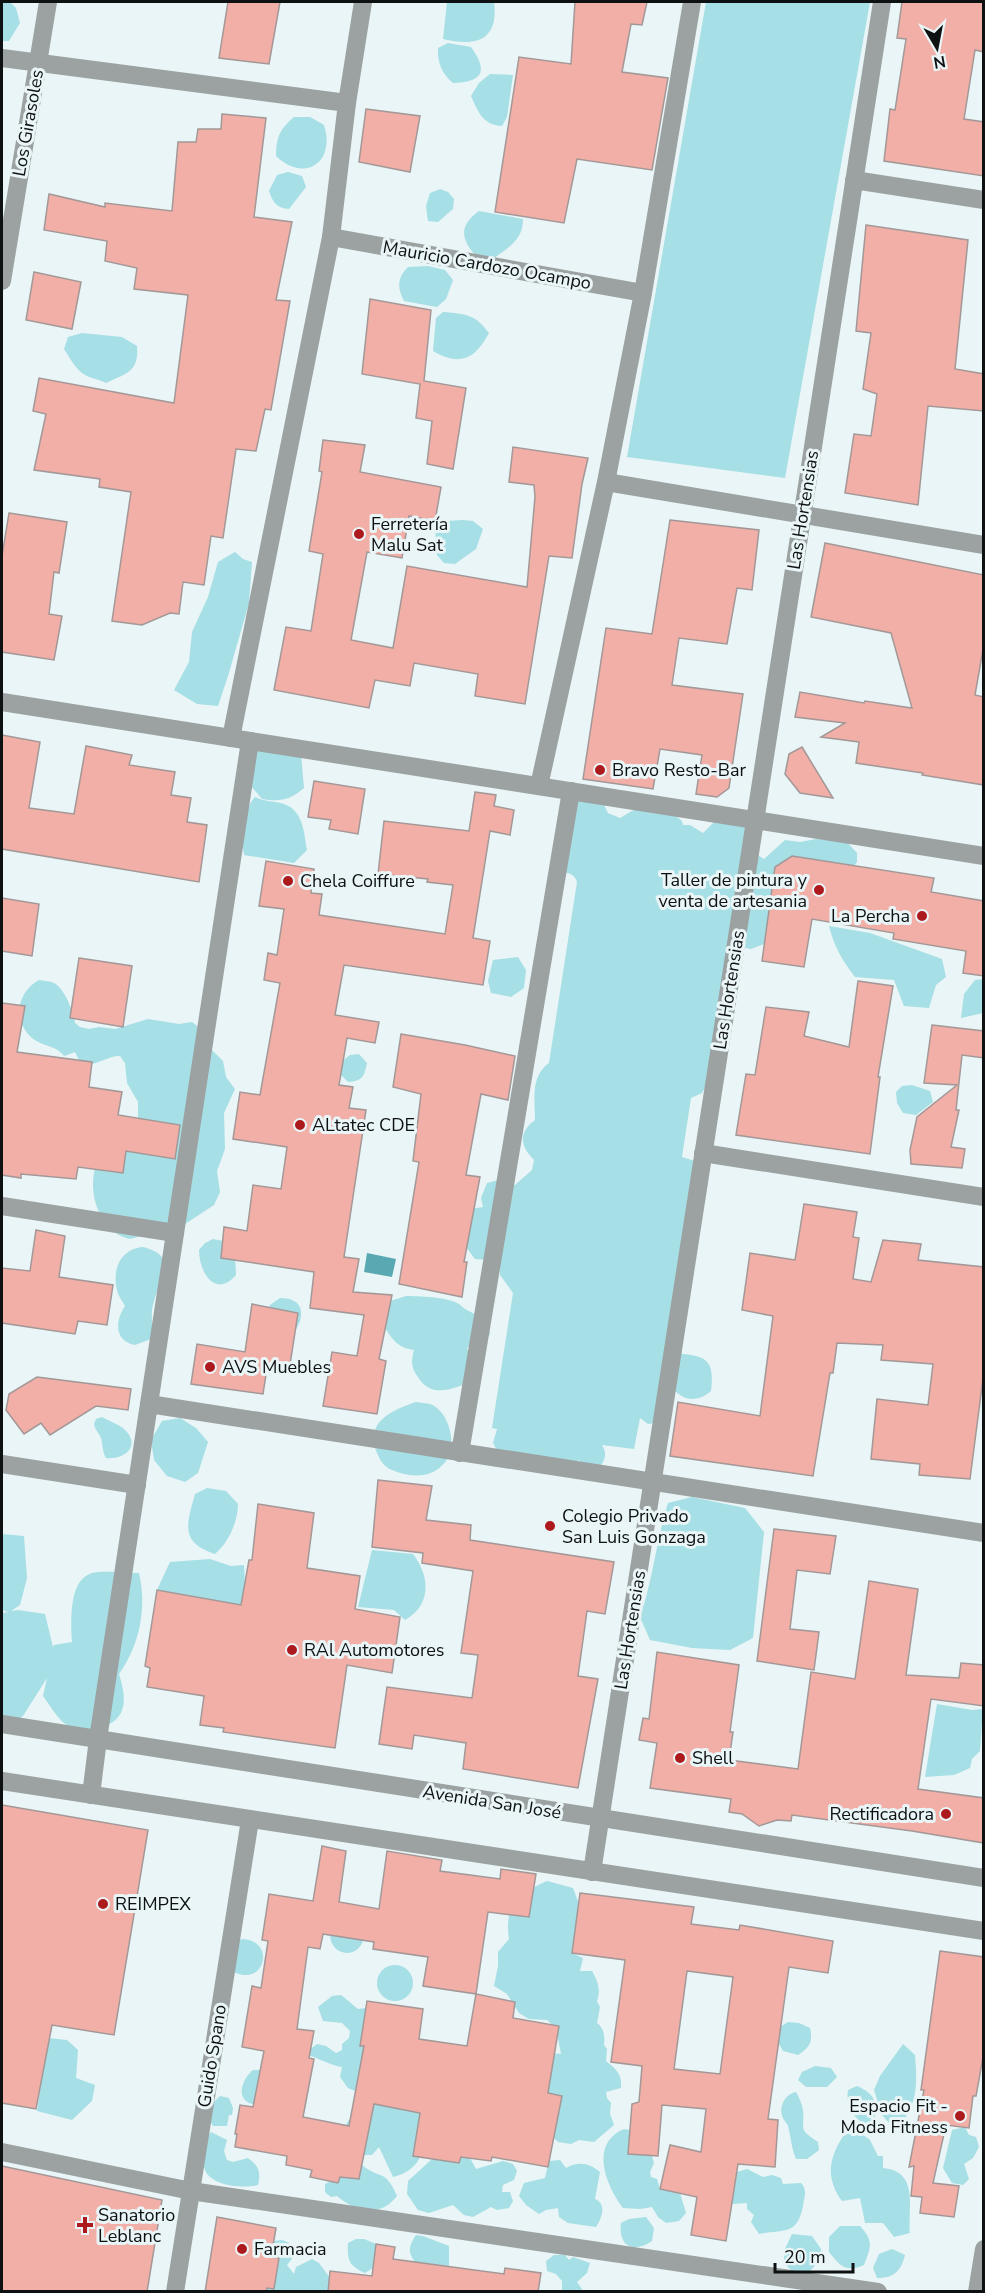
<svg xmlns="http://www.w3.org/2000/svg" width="985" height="2293" font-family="'Nunito Sans',sans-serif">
<rect width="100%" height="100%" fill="#e9f5f6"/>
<g fill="#a6dfe5">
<polygon points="2,2 10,2 16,8 20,23 9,41 2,41"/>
<path d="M447,2h47c5,39 -19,45 -51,37z"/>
<polygon points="706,2 870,2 785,478 627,457"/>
<path d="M448,43l23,4c18,25 11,35 -18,36 -11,-9 -16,-21 -15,-35z"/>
<path d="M490,74l23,1 -6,42 -5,9c-19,-1 -24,-14 -31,-30l8,-13z"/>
<path d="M294,117h16l14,8c12,38 -20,58 -48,31 0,-19 4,-27 18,-39z"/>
<path d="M288,172l14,4 4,11 -17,22c-12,-1 -16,-6 -20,-18l8,-16z"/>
<polygon points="440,189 448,192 454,199 453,209 438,222 428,221 426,206 430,193"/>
<path d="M479,211l44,8c0,21 -14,28 -29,39l-17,-1c-16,-17 -19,-31 2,-46z"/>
<path d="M428,266l17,4 8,10 -7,19 -9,8 -33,-6c-7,-14 -7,-23 4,-34z"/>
<path d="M443,312c23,2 32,2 46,21 -14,26 -29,34 -56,18l3,-33z"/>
<path d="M82,333l40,4 15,9c2,26 -10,27 -31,37 -7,-4 -13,-4 -19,-7 -10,-4 -17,-18 -23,-27l4,-12z"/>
<polygon points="463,520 473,521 483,529 476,549 455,564 444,563 437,555 435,527 446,521"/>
<polygon points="235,552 243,559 252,562 249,603 228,676 218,706 197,704 174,690 189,662 192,632 208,597 218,562"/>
<path d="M255,747l46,7 3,34c-14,12 -24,14 -42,11l-11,-13z"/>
<path d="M255,797c10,5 19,4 29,7 20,7 20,30 23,46l-13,13 -50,-8c-3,-16 -1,-46 11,-58z"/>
<path d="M582,798l21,5 5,10 12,5 17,-10 35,5 10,8 1,4h7l13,8 11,-11h29l16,34 5,3 21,-19 15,2 16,-3 31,3 10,11v9l-7,9 -81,71 -18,7 -10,-2 -35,139 -4,7 -11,5 -9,59 16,5 -6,31 -5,7 13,19 -22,126 4,9c28,2 32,10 29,37 -14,12 -27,10 -39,-3l-17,35 -7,1 -8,-6 -6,31 -32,-4c5,8 4,16 -4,23l-17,-4 -2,-4 -4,3 -77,-11 -5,-9 4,-14 -5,-1 21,-135 -13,-18v-14l-25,-2 -9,-12 4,-38 13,-2 -2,-9 6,-15 15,-4 13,6 17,-15 2,-10c-15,-15 -15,-28 1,-40 0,-21 -5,-43 14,-57l28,-181c-2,-7 -7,-9 -14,-10l-3,-63z"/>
<path d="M829,926l41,7 72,26 4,18 -10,8 -7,23 -25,-2 -10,-26 -39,-3c-13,-17 -21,-31 -26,-51z"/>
<polygon points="518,957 526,970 524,988 511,997 491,993 488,981 493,960"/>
<polygon points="983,979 983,1013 961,1018 964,994 975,980"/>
<path d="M39,980c5,1 11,1 15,3 11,6 19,28 21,40l5,4 9,2 10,-2 16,2 33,-10 31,5 13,-2 9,7 11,21 11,11 3,16 9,12 -11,24 1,36 -8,22 3,21 -6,13 -29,19 -55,15c-32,-6 -46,-53 -31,-80 6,-13 28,-29 39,-40v-17l-11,-19 -2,-20 -5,-7c-14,0 -24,11 -39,8l-6,-12 -11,4c-8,-11 -21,-9 -32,-18 -20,-18 -15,-46 7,-58z"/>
<path d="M359,1054l8,9c-3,14 -5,18 -19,19l-7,-7 -2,-11 11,-9z"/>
<polygon points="912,1085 930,1091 933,1102 916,1115 903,1113 897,1103 896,1092 902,1086"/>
<path d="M213,1239l15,3 7,14 1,19c-21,24 -37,-3 -37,-25l6,-7z"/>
<path d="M143,1247c39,10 15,34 10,58 -3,11 1,23 -2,34l-16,6c-21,-4 -20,-24 -10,-39 -2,-4 -5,-8 -7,-12 -7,-22 1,-45 25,-47z"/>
<path d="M406,1296c13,0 40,1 51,7 3,1 5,4 8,6 11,6 23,11 25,25l-7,9 -13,2 -3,3 11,30c-20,9 -46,23 -60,-1 -7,-9 -7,-17 -4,-27 -17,-2 -24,-13 -32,-28l5,-20z"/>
<path d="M280,1298c23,0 26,16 15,33l-28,-20 3,-6z"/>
<path d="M416,1402c4,1 10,1 14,2 19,7 28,41 16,57 -13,18 -36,17 -54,9 -8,-3 -12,-10 -15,-17 -13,-31 15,-43 39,-51z"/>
<path d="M102,1417c7,4 16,7 22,12 17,15 3,31 -18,29 -4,-7 -3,-13 -5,-20 -2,-5 -6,-8 -7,-14l2,-5z"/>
<polygon points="180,1418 196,1428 208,1442 198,1473 185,1482 167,1476 154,1460 151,1440 162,1421"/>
<path d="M207,1488l19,3 12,13c0,17 -9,38 -23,50 -36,-12 -28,-30 -20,-60z"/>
<path d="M692,1497l53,11 19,24 -11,106 -23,12 -38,-2 -42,-8 -10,-23c13,-37 16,-76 28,-114z"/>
<path d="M2,1534l22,2 3,42 -7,27 -9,6 7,-1 27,4 8,33 1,-2 18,-3c-1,-19 -4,-62 20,-69 11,-3 35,0 47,0 8,34 1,72 -20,101 9,28 8,49 -25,55 -9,2 -19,1 -27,-4 -10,-6 -17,-20 -24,-29l4,-18 -24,38 -21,15v-118l6,-1 -6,-2z"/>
<path d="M372,1550l41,4c17,22 19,51 -8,66l-11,-10 -36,-3z"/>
<polygon points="210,1559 231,1566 244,1565 245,1585 241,1605 157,1590 170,1562"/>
<polygon points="937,1704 972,1710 983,1709 980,1751 972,1759 970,1768 954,1775 925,1777"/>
<path d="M547,1881l26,7 6,16 -7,49 11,5 -3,13h12c6,11 9,18 5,30l3,6 -3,16c7,5 8,13 7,22l3,4 -1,12c11,9 16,13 15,27l-15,4 1,6 4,5 -1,11 4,11 -20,17 -15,-2 -8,4 -13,-2 -4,-4 8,-42 -50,-10 -6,-37 55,5 -5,-26 -9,-8 -18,-1 -10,-6 -12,-19 -13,-8 4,-20v-14l11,-13c-5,-33 9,-45 38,-58z"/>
<path d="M330,1933l34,5c-6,23 -35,18 -34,-5z"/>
<path d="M244,1939c33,4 19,48 -10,33l4,-32z"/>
<circle cx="395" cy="1983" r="18"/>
<path d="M341,1995l17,14 8,-1 -6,37 4,1 -9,45 -7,-3 -8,-11 2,-10c-14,-2 -24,-10 -38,-13l13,-10 9,2 10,7 6,-3v-6l7,-6 1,-7 -8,-8 -19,-2 -5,-14 14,-11z"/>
<path d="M788,2022l11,1 11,5c3,14 0,19 -12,27l-15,-4 -5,-9 2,-15z"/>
<polygon points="48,2038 67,2040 78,2050 76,2078 95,2085 92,2101 72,2120 37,2111"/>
<path d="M903,2044l12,11c2,25 3,45 -12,66l-14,2 -7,-8 -8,-25 6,-14z"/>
<polygon points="815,2066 831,2068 837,2077 827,2087 806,2087 798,2080 802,2072"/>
<path d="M253,2070h12l-1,35c-4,0 -11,0 -15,-2 -14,-7 -5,-26 4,-33z"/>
<path d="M857,2086c19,8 22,19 16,38 -17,3 -28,-20 -25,-34z"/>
<path d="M796,2092c3,5 6,12 7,18 2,20 -6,18 15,32l1,8 -12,9h-11c-5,-12 -5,-22 -8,-33 -1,-3 -4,-5 -5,-8 -5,-11 2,-24 13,-26z"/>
<path d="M423,2095l-3,62c-5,11 -15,17 -27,20l-14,-30 -7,8h-8l5,-25 -23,-5c9,-21 56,-26 77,-30z"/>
<path d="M220,2096l9,2 4,10 -1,7h-3l-2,11h-14c-9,-15 -5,-18 7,-30z"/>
<polygon points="965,2127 969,2135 976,2137 979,2147 973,2158 964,2164 969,2179 963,2185 952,2183 943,2168 952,2130"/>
<path d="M624,2129l6,1 -2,24 24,2 2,7 -4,9 1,5 6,2 3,10 20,4 6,20 -7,8 -13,2 -8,-6 -6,-10 -12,2 -17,-1c-17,-23 -34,-64 1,-79z"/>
<path d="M211,2132l16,8 -3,11 3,9 6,2 15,-4c11,8 13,14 10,27 -14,4 -47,1 -53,-15 -3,-7 -1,-21 -1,-29z"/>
<path d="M859,2132l11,8 8,16h5v12c36,3 25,39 27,65l-16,4 -11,-14h-18l-5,-25 -18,3c-17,-23 -13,-44 2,-66z"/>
<polygon points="461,2157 470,2158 476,2169 503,2161 513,2164 517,2171 514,2180 503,2185 502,2192 510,2192 513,2201 509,2208 497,2210 491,2207 473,2217 464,2215 453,2205 429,2213 418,2210 407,2194 408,2181 432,2159 459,2163"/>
<path d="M560,2160l6,8c13,-7 23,-5 34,4l-5,27c12,5 7,19 1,28l-28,-4 -9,-6 -1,-9 -12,2 -7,4 -13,-9 -7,-9 5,-13 21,-5 4,-17z"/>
<path d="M362,2165c18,15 23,3 35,31 -18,22 -40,17 -60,0l-6,1 -6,-5v-8l6,-3 7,1 2,-5 19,2z"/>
<path d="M747,2169l16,8 9,-2 9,3 2,6 18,-1c7,8 3,14 2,23 -6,30 -19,23 -44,28l-8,-12 3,-7 -7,-6v-6l-15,1 5,-32z"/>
<path d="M646,2217l8,11 -2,13c-19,13 -34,5 -31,-18l8,-4z"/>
<path d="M840,2226h20c14,15 11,21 4,39 -18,8 -24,1 -35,-13v-15z"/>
<polygon points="792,2234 812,2236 821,2249 819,2261 810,2271 794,2273 784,2263 784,2251"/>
<path d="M416,2235l7,1 26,10v20l-30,-4 -1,4c-10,-13 -11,-17 -2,-31z"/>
<path d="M356,2239h8l12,5 -3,24 -8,5c-16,-7 -18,-13 -17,-30z"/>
<polygon points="282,2240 290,2243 294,2256 287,2265 294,2274 296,2267 312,2259 319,2263 330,2278 328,2291 266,2292 266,2289 274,2288 279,2259 271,2257 274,2241"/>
<path d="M892,2249l13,6c-4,16 -11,23 -28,23l-4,-10 6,-14z"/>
<polygon points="554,2255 565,2255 569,2260 573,2257 590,2263 587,2273 577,2282 582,2289 580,2291 562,2291 562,2281 556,2274 547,2271 546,2261"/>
</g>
<polygon fill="#59a9b2" points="367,1253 396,1259 392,1277 364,1272"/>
<g fill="#f1afa7" stroke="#a39897" stroke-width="1.5" fill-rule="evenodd">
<polygon points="228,2 280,2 269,64 219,58"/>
<polygon points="575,2 647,2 642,25 631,24 622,72 668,78 652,170 577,159 564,223 495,212 519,57 571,64"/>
<polygon points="902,2 984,2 984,52 975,50 964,119 984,122 984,176 884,161 890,109 895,110 906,39 897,38"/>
<polygon points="366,109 420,116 410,172 359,162"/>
<polygon points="222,114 266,118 254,217 292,222 276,300 290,301 271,410 265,409 256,451 236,449 223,538 211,536 204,585 183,582 179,614 170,613 142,625 112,621 131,492 99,487 100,479 34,470 46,414 33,411 39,378 174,403 188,295 134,289 137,268 105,261 107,241 44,230 49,194 105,207 105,203 172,211 178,142 196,142 198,129 221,129"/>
<polygon points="866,225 968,240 955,369 984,374 984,411 928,406 918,505 845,493 854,434 871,436 877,394 863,389 871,333 856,331"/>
<polygon points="34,272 81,282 72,329 26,320"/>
<polygon points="370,299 431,310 424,381 466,388 453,469 427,464 432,421 416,418 420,384 362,374"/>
<polygon points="323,440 365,445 360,472 441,487 435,521 409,516 402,558 367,552 351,640 393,648 407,566 527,587 535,497 534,485 509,482 513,447 588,458 582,484 572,558 549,556 525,704 475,696 478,674 414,663 410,686 375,680 369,708 274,690 286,627 311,631 323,554 309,551 322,472 319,471"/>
<polygon points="9,513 67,522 59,573 54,572 49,614 62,616 54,660 2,652 2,556"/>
<polygon points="670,520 759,530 752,590 737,588 727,644 679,638 672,685 743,694 729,788 717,797 696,794 702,755 660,749 653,789 583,779 606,628 652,634"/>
<polygon points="825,543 984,575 984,644 975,695 984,697 984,785 922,775 923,773 856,763 859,742 821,737 845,723 795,717 800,692 864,703 865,701 912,708 891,633 811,617"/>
<polygon points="2,735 40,742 29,808 74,814 86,746 132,755 129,765 175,772 171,795 191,798 187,822 207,825 199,882 2,849"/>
<polygon points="802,747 833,798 800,793 785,774 789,754"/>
<polygon points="314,781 365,789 358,834 329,829 331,820 308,817"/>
<polygon points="475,792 496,795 494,806 514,810 510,835 490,831 473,938 490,941 483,985 344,965 335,1015 379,1022 375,1043 347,1038 339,1085 353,1087 349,1108 366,1110 344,1257 359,1259 353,1292 392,1295 379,1359 386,1361 377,1414 323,1406 332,1352 357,1356 364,1315 310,1308 314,1272 221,1258 224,1227 247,1231 253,1185 281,1189 287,1147 233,1139 240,1092 260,1095 280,983 264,980 268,953 277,955 284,909 259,906 266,861 314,869 311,893 322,894 319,915 445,934 453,885 427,882 428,879 378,874 384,821 469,831"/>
<polygon points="792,856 934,878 931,892 984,901 984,976 963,973 966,951 893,939 894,933 812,919 804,967 762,961 775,867"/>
<polygon points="2,898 39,904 32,956 2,951"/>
<polygon points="79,958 132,966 123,1027 70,1018"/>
<polygon points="858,981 893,986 878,1077 880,1077 870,1154 736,1135 746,1074 755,1075 766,1007 809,1012 804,1036 849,1047"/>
<polygon points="2,1003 25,1006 17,1052 92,1062 89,1087 122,1092 118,1115 180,1125 175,1159 126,1151 123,1173 78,1167 76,1179 21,1174 21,1178 2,1175"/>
<polygon points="932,1025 984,1031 984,1058 962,1055 956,1110 959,1110 951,1147 965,1149 962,1168 911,1164 910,1150 917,1117 957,1085 924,1083"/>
<polygon points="401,1034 465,1045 515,1056 508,1100 481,1094 466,1175 480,1177 464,1262 467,1262 462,1297 399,1284 419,1162 413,1161 421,1094 393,1087"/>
<polygon points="804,1204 857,1212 853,1237 859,1238 853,1279 871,1282 883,1240 921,1244 918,1260 984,1267 984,1371 970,1479 919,1475 920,1464 871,1459 877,1399 928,1405 933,1364 881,1360 883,1345 837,1343 833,1373 830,1373 813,1476 670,1456 678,1402 760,1416 773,1316 742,1310 750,1253 795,1260"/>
<polygon points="36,1230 65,1236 59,1277 113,1285 107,1325 78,1321 75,1334 2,1323 2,1268 30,1271"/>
<polygon points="252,1304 298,1313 289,1371 267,1368 263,1394 191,1384 197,1344 245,1352"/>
<polygon points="37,1377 131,1389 128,1410 96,1406 50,1435 41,1423 24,1434 6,1410 9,1394"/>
<polygon points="378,1480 432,1486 426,1520 471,1525 470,1540 614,1562 605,1614 587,1611 578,1676 598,1679 578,1788 463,1769 466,1743 414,1735 412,1749 379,1744 387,1687 472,1698 478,1655 461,1653 473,1571 422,1563 423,1553 372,1547"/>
<polygon points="258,1504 314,1513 307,1568 360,1576 355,1609 400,1617 392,1673 347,1665 335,1748 223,1732 224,1728 200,1725 204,1696 147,1687 150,1668 145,1666 157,1590 241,1605 249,1560 252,1560"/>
<polygon points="774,1529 836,1536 830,1574 797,1570 790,1629 819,1632 814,1670 757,1661"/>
<polygon points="869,1581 918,1589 906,1675 959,1678 961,1663 984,1665 984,1706 931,1699 918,1789 984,1798 984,1843 912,1831 792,1815 791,1821 777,1820 759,1826 742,1814 729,1812 731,1799 650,1788 657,1743 639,1740 643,1718 649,1719 657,1652 739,1665 730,1732 733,1732 729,1760 798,1769 811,1672 855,1679"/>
<polygon points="2,1805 148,1830 114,2035 52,2025 36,2109 2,2103"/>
<path d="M322,1846l24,5 -7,51 40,7 8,-58 55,9 -2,11 60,8 1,-10 35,5 -7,43 -41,-5 -12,82 39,8 -2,16 46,8 -11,67 14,3 -14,71 -56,-10 -1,4 -30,-4 -2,6 -46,-7 7,-43 -46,-9 -15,75 -19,-2 -2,6 -28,-6 2,-7 -26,-5 1,-9 -52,-9 2,-13h-2l5,-29 13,2 11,-56 -22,-4 10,-61 9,2 7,-47 -6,-1 7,-46 44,7zM323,1934l51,8 -1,7 55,8 -5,29 53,8 -9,52 -48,-7 4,-30 -56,-8 -7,45h4l-15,80 -46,-9 11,-58 -5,-1 5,-27 -17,-2 11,-82 12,2z"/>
<path d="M580,1893l114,14 -3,17 48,6 1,-5 93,16 -5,32 -39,-6 -21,152 10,1 -3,47 -37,-3 -12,77 -35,-6 6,-38 -37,-8 10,-44 31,7 5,-43 -44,-4 -4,51 -30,-2 4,-50 7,-2 3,-36 -31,-4 14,-102 -53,-7zM687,1971l46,6 -13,97 -46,-5z"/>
<polygon points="940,1951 984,1957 984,2052 976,2096 973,2096 969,2128 946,2125 933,2183 959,2186 954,2217 920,2213 922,2197 911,2196 914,2166 909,2167 924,2090 921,2090"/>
<polygon points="2,2166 162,2200 147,2292 2,2292"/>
<polygon points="217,2217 276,2228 271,2257 279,2258 274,2289 267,2288 266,2292 205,2292"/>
<polygon points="376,2244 395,2247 393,2259 504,2274 505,2268 541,2273 538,2292 328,2292 330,2271 372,2276"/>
</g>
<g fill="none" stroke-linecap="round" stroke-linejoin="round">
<g stroke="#9ca1a1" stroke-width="18">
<polyline points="2,58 347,103"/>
<polyline points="854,180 984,200"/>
<polyline points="331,237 643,293"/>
<polyline points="2,281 48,2"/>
<polyline points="606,482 984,545"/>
<polyline points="2,702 984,856"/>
<polyline points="231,738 331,237 347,103 363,2"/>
<polyline points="539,786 606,482 643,293 692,2"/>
<polyline points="703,1153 984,1197"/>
<polyline points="2,1206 175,1233"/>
<polyline points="149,1404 984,1533"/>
<polyline points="460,1453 571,791"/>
<polyline points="2,1464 137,1485"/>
<polyline points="2,1724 984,1878"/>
<polyline points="2,1781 984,1931"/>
<polyline points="91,1795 98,1739 250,741"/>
<polyline points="592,1872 882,2"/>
<polyline points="2,2152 191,2191 878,2292"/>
<polyline points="175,2292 250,1820"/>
<polyline points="977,2292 984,2249"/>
</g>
</g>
<g fill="#ad1a1e" stroke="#e9f5f6" stroke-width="2">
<circle cx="359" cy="534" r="6"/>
<circle cx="600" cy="770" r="6"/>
<circle cx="288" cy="881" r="6"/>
<circle cx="819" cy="890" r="6"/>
<circle cx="922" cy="916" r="6"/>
<circle cx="300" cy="1125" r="6"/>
<circle cx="210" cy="1367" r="6"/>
<circle cx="550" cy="1526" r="6"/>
<circle cx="292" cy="1650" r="6"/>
<circle cx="680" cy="1758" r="6"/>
<circle cx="946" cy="1814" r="6"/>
<circle cx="103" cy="1904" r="6"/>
<circle cx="960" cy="2116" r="6"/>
<path d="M82 2216h6v6h6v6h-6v6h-6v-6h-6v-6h6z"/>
<circle cx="242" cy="2249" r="6"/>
</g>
<g text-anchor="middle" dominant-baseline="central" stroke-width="6" stroke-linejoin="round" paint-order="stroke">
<g font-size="18" fill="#0e1112" stroke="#e9f5f6">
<text transform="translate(28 123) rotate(-80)">Los Girasoles</text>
<text transform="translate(487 265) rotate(10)">Mauricio Cardozo Ocampo</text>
<text transform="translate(803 510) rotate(-81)">Las Hortensias</text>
<text transform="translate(729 990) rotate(-81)">Las Hortensias</text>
<text transform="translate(630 1630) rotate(-81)">Las Hortensias</text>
<text transform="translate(492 1802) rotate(9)">Avenida San José</text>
<text transform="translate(212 2056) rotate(-81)">Guido Spano</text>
</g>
<g font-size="18" fill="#0e1112" stroke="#e9f5f6" text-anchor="start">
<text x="371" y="524">Ferretería<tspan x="371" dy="21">Malu Sat</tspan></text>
<text x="612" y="770">Bravo Resto-Bar</text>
<text x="807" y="880" text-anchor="end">Taller de pintura y<tspan x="807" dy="21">venta de artesania</tspan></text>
<text x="300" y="881">Chela Coiffure</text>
<text x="910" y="916" text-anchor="end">La Percha</text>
<text x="312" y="1125">ALtatec CDE</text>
<text x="222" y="1367">AVS Muebles</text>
<text x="562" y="1516">Colegio Privado<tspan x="562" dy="21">San Luis Gonzaga</tspan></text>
<text x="304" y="1650">RAl Automotores</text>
<text x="692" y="1758">Shell</text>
<text x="934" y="1814" text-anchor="end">Rectificadora</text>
<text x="115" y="1904">REIMPEX</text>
<text x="948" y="2106" text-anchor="end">Espacio Fit -<tspan x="948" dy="21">Moda Fitness</tspan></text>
<text x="98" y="2215">Sanatorio<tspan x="98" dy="21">Leblanc</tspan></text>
<text x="254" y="2249">Farmacia</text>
</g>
</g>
<rect width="985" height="2293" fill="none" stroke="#0e1112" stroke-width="6"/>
<g transform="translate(937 48) rotate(170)" stroke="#e9f5f6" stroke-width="4.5" paint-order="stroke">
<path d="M0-4.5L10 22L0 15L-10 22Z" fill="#0e1112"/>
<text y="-9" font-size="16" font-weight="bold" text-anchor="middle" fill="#0e1112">N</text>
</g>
<path d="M775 2263v9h78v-9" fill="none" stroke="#0e1112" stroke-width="3"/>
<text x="784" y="2263" font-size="18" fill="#0e1112" stroke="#e9f5f6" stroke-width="4.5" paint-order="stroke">20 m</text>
</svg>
